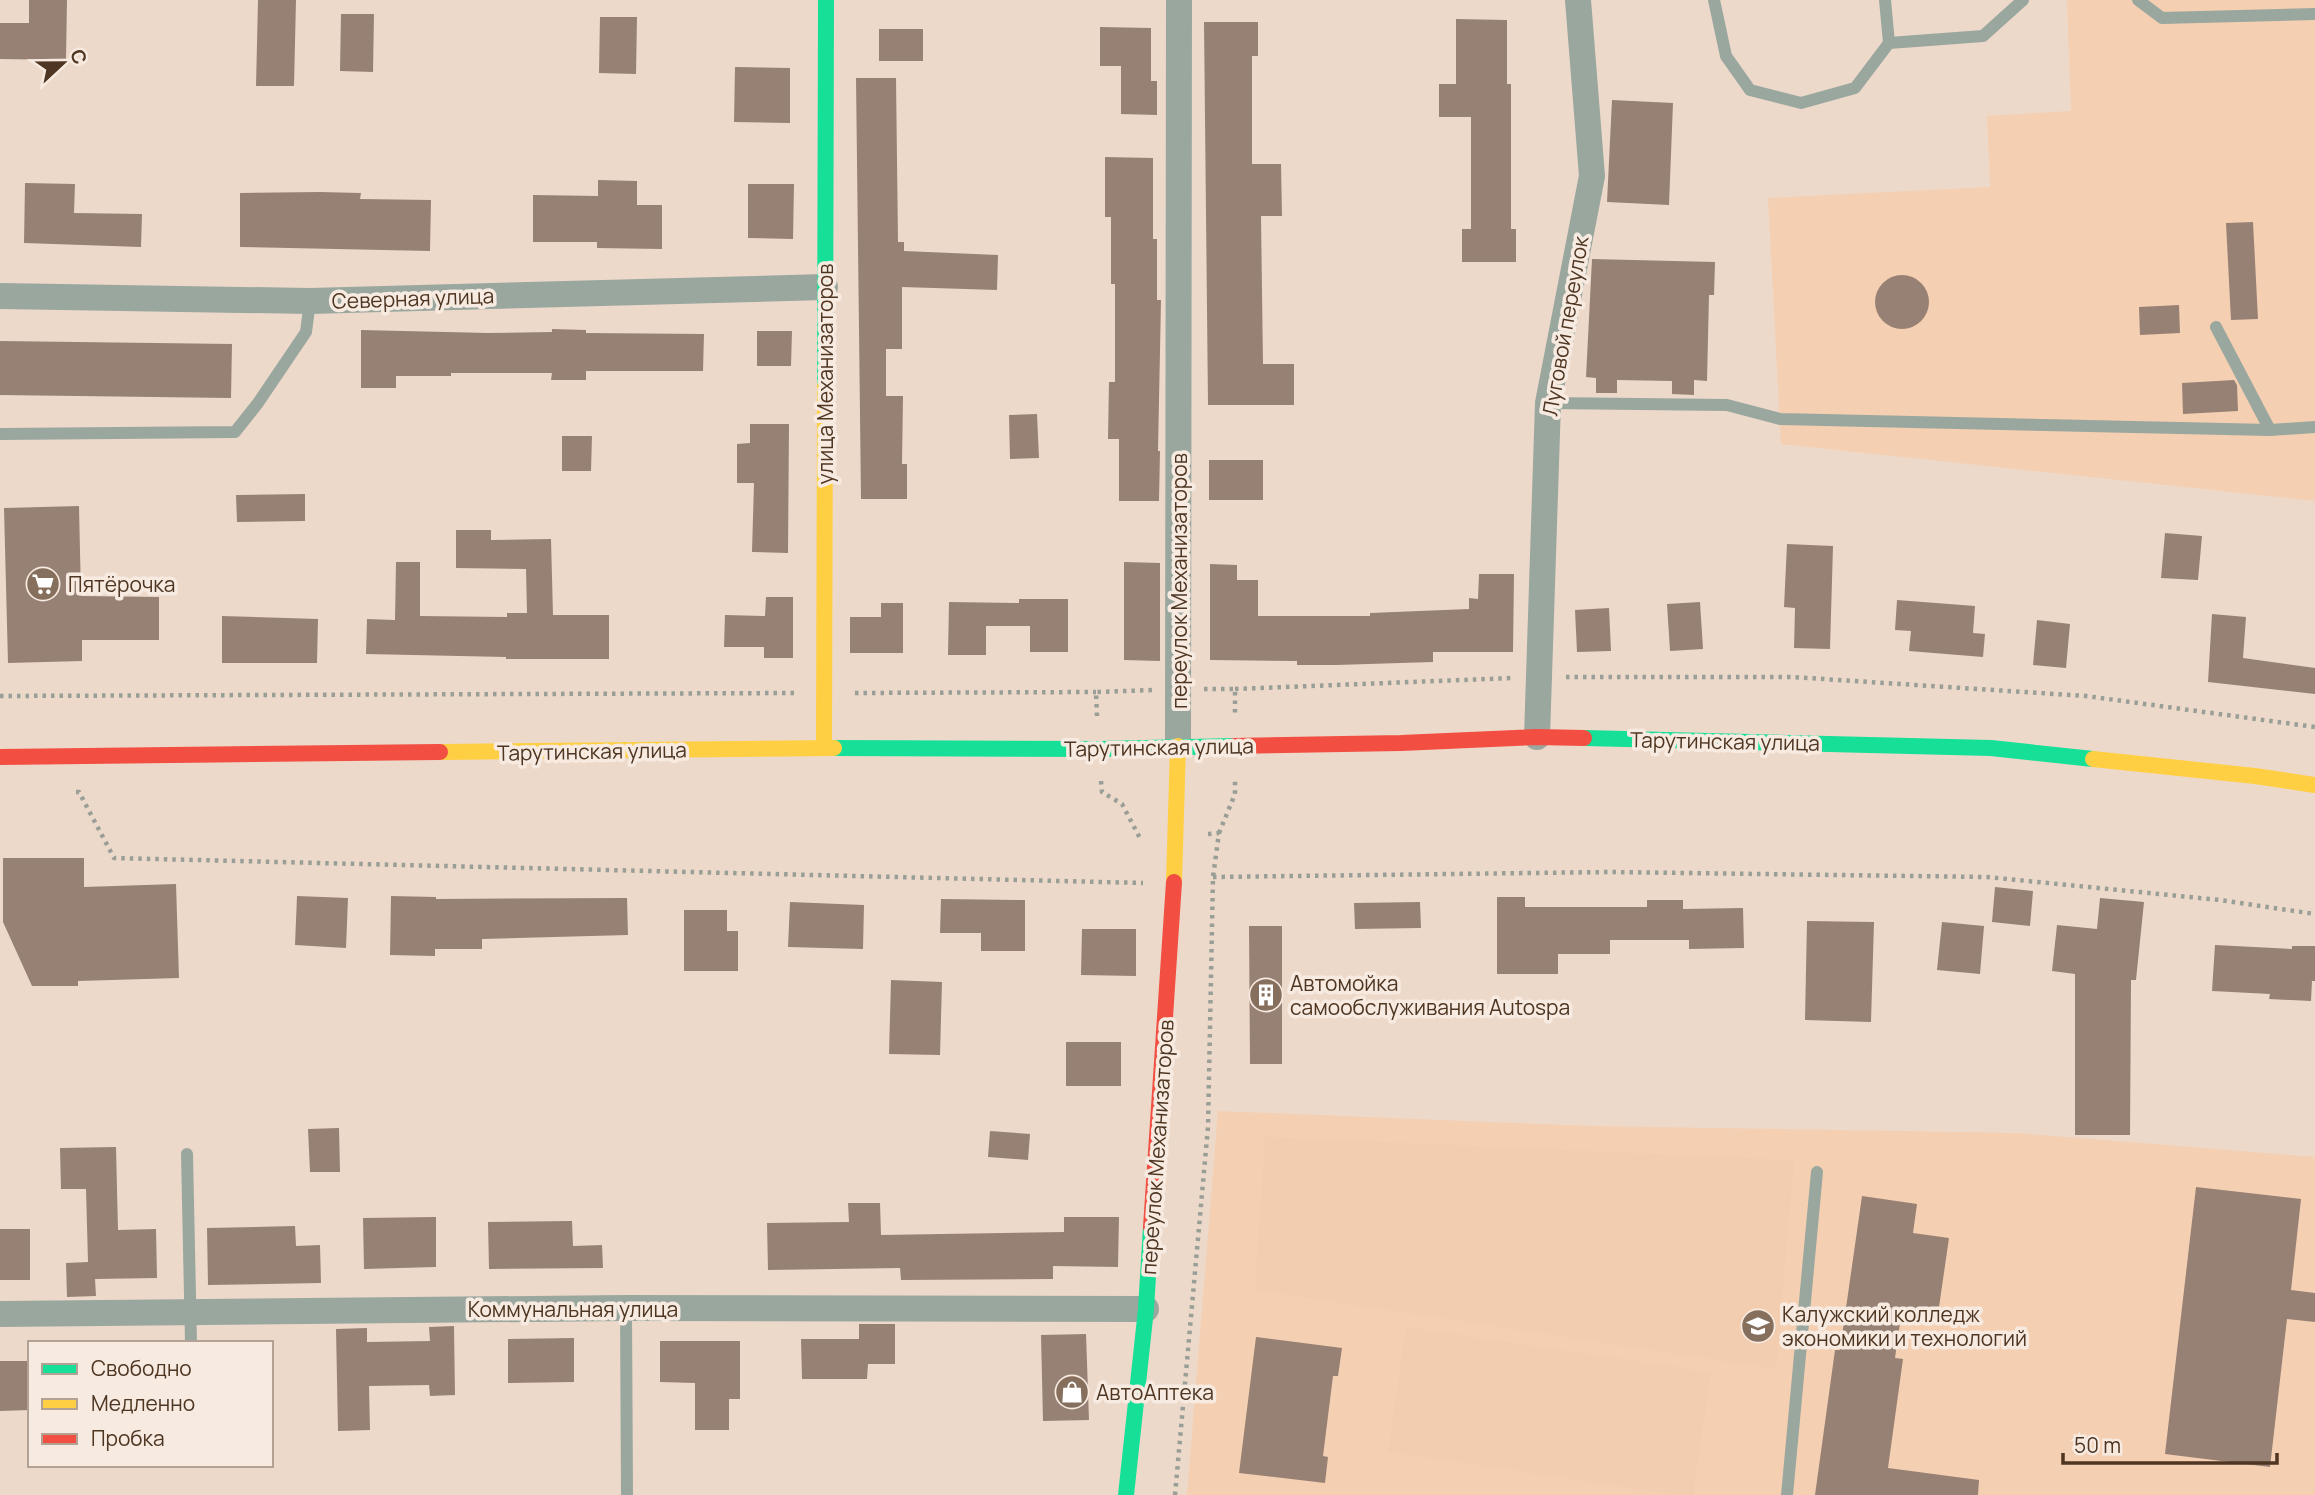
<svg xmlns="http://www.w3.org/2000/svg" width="2315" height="1495" font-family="Manrope,sans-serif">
<rect width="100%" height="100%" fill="#edd9ca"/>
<g fill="#f5cfb1">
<polygon points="2067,0 2315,0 2315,501 1781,444 1768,198 1990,187 1987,116 2071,111"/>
<polygon points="1218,1111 1591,1126 2017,1133 2315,1157 2315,1495 1187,1495"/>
</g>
<g fill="#f3cdb0">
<polygon points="1265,1137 1794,1160 1776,1369 1255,1290"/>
<polygon points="1406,1327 1711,1372 1693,1495 1680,1495 1388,1452"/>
</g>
<g fill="#978175">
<polygon points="29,0 67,0 66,60 0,59 0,23 29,23"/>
<polygon points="258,0 296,0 294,86 256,86"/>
<polygon points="341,14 374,14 373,72 340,71"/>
<polygon points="600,17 637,17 636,74 599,73"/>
<polygon points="1456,19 1507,20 1507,84 1511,84 1511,229 1516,229 1516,262 1462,262 1462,229 1471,229 1471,117 1439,117 1439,84 1456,84"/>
<polygon points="1204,22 1258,22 1258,56 1252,56 1252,164 1281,164 1282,216 1261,216 1263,364 1294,364 1294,405 1208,405"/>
<polygon points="1100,27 1151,28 1151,81 1157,81 1157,115 1121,114 1121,66 1100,66"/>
<rect x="879" y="29" width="44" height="32"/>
<polygon points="735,67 790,68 790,123 734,122"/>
<polygon points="856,78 896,78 898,242 904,242 904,251 998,255 997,290 902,287 902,349 886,349 886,396 903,396 902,464 907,464 907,499 861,499"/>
<polygon points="1612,100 1673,103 1669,205 1607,202"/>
<polygon points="1105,157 1153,158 1153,239 1157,239 1157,300 1161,300 1158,451 1160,451 1159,501 1119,501 1119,439 1108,439 1109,382 1115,382 1115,284 1111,284 1111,217 1105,217"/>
<polygon points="598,180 637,181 637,205 662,205 662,249 597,248 597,242 533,242 533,195 598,196"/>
<polygon points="25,183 75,184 74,213 142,214 141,247 24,243"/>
<polygon points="748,184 794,184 793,239 748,238"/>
<polygon points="320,192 361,193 360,199 431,200 430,251 240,247 240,193"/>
<polygon points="2253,222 2258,319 2231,320 2226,223"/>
<polygon points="1592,259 1715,262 1714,295 1709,295 1707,381 1694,380 1694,395 1672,394 1672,381 1617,380 1617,393 1596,393 1596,378 1586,377"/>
<circle cx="1902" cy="302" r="27"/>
<polygon points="2179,305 2180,333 2140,335 2139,307"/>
<polygon points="552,329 586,330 586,333 704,334 703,371 586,371 586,380 551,380 552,373 451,373 451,376 396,376 396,388 361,388 361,330 488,333 552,332"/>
<polygon points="757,331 792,331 791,366 757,366"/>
<polygon points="0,341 232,344 231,398 0,395"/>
<polygon points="2234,380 2237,385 2238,411 2183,414 2182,383"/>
<polygon points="1037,414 1039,458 1010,459 1009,415"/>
<polygon points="750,424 789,424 788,553 752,552 754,483 737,483 737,444 750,443"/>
<polygon points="562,436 592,436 591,471 562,471"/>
<rect x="1209" y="460" width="54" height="40"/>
<polygon points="305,494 305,521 237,522 236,495"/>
<polygon points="79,506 81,596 159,597 159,640 82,640 82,661 8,663 4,508"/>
<polygon points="456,530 491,530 491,540 551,539 553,615 609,615 609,659 506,659 506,657 366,654 367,619 395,620 396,562 420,562 420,616 507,617 507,613 527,613 526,569 456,568"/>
<polygon points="2165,533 2202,536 2198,580 2161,578"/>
<polygon points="1787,544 1833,546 1830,649 1794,648 1795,608 1784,607"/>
<polygon points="1124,562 1160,563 1160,661 1124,660"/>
<polygon points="1210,564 1237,565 1237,580 1258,580 1258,616 1370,616 1370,613 1469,609 1469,598 1478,599 1479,574 1514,574 1513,652 1433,652 1433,662 1336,665 1297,665 1297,661 1210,660"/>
<polygon points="766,597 793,597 793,658 764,658 764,647 724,647 725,615 765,616"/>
<polygon points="1019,599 1068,599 1068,652 1030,652 1030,626 986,626 986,655 948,655 949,602 1019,603"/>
<polygon points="1897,600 1975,606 1973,633 1985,634 1983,657 1909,651 1911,631 1895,630"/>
<polygon points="1700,602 1703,649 1670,651 1667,604"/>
<polygon points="881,603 903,603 903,653 850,653 850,617 881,617"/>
<polygon points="1609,608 1611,651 1577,652 1575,610"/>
<polygon points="2212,614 2246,617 2243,658 2315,668 2315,694 2208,682"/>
<polygon points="222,616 318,619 317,663 222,663"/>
<polygon points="2037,620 2070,624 2066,668 2033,665"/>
<polygon points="3,858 84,858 84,887 176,884 179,978 78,981 78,986 32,986 3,922"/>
<polygon points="1995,887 2033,891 2030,926 1992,922"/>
<polygon points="297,896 348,898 346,948 295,945"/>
<polygon points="391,896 436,897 436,899 627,898 628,935 482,939 482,949 435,949 435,956 390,955"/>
<polygon points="1497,897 1525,897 1525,907 1647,907 1647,900 1683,900 1683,909 1743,908 1744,948 1689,949 1689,940 1610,940 1610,954 1558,954 1558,974 1497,974"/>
<polygon points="2100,898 2144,902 2136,980 2131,980 2130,1135 2075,1135 2075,974 2052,971 2057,925 2097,929"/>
<polygon points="941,899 1025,900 1025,951 981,951 981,933 940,933"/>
<polygon points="790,902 864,905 863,949 788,947"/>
<polygon points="1420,902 1421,928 1355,929 1354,903"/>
<polygon points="684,910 727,910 727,931 738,931 738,971 684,971"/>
<polygon points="1807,921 1874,922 1871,1022 1805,1020"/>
<polygon points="1942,922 1984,926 1980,974 1937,970"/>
<polygon points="1249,926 1282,926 1282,1064 1250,1064"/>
<polygon points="1082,929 1136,929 1136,976 1081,975"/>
<polygon points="2215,945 2292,949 2292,946 2315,946 2315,981 2312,981 2311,1001 2269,999 2270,994 2212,991"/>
<polygon points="891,980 942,982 940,1055 889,1054"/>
<rect x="1066" y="1042" width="55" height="44"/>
<polygon points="339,1128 340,1172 310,1172 308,1129"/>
<polygon points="990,1131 1030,1134 1028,1160 988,1157"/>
<polygon points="116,1147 118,1230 156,1229 157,1278 95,1279 96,1296 67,1297 66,1263 88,1262 86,1189 61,1189 60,1148"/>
<polygon points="2196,1187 2301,1199 2291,1290 2315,1293 2315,1322 2287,1319 2270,1467 2165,1454"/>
<polygon points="1862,1196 1917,1204 1913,1233 1949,1238 1938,1314 1902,1309 1895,1358 1903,1359 1888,1468 1979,1480 1978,1495 1815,1495 1835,1350 1840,1350"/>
<polygon points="848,1203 880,1203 881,1235 1064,1232 1064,1217 1119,1217 1118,1267 1053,1266 1053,1279 901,1280 900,1268 768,1270 767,1223 849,1222"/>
<polygon points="436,1217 436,1267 364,1269 363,1218"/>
<polygon points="572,1221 573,1246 602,1245 603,1268 489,1269 488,1222"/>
<polygon points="295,1226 296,1246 320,1245 321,1283 208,1285 207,1228"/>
<rect x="0" y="1229" width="30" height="51"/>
<polygon points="859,1324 895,1324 895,1364 868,1364 867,1379 802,1379 801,1339 859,1339"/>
<polygon points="454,1326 455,1395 430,1396 429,1385 369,1386 370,1430 338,1431 336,1329 367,1328 367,1342 430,1341 429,1327"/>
<polygon points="1086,1334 1089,1420 1043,1421 1041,1335"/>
<polygon points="1256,1337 1342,1348 1338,1376 1333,1376 1323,1456 1328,1457 1325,1483 1239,1473"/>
<polygon points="574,1338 574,1382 508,1383 508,1339"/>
<polygon points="660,1341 740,1341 740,1399 729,1399 729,1430 695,1430 695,1383 660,1382"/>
<polygon points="0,1361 30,1361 30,1410 0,1411"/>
</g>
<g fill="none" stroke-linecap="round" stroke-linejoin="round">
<g stroke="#999e97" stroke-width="4.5" stroke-dasharray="3.5 5" stroke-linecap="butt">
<polyline points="1566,677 1792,677 2086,696 2315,727"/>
<polyline points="1204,689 1235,689 1235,713"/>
<polyline points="1235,689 1512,678"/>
<polyline points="855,693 1096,692"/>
<polyline points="0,696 794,693"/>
<polyline points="1097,716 1096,692 1154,690"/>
<polyline points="1101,781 1102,792 1122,804 1141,840"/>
<polyline points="76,792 79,792 114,858 1143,883"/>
<polyline points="1219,833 1235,794 1235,778"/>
<polyline points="1213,877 1610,872 1987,877 2220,900 2315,914"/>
<polyline points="1175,1495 1208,1127 1213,877 1219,833 1208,834"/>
</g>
<g stroke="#9aa79f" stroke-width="12">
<polyline points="1714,0 1726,56 1750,90 1801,103 1855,88 1889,43"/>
<polyline points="1885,0 1889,43 1983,36 2023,0"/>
<polyline points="2138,0 2162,18 2315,14"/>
<polyline points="1548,403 1727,405 1780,419 2270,430 2216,327"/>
<polyline points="2270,430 2315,427"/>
<polyline points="0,434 235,432 258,403 306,332 310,301"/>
<polyline points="187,1154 191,1343"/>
<polyline points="626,1308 627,1495"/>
<polyline points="1787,1495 1817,1172"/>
</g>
<g stroke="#9aa79f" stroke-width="26">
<polyline points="0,296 310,301 825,287"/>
<polyline points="1537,737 1548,403 1592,176 1578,0"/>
<polyline points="1178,746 1179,0"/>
<polyline points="0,1314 626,1308 1146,1309"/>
</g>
<g stroke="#16e098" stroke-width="16">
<polyline points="825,386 826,0"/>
<polyline points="1584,738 1991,748 2093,759"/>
<polyline points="834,748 1099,749 1234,746"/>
<polyline points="1126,1495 1146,1309 1151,1227"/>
</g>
<g stroke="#ffcf43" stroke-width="16">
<polyline points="824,748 825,386"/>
<polyline points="440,752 834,748"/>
<polyline points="2093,759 2255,776 2315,785"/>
<polyline points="1174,882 1178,746"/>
</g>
<g stroke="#f24e42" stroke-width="16">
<polyline points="1234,746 1401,743 1537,737 1584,738"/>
<polyline points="0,757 440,752"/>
<polyline points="1151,1227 1174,882"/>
</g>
</g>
<defs>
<g id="supermarket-disc" transform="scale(1.75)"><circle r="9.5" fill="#866f5d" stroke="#f7eae0"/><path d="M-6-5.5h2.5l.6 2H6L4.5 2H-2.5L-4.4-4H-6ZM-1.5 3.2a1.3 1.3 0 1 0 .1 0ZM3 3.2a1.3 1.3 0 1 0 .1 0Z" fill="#fff"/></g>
<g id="building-disc" transform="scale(1.75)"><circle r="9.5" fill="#866f5d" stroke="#f7eae0"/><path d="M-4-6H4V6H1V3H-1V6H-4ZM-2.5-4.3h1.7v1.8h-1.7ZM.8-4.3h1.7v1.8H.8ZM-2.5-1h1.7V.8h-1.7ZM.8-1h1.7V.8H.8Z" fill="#fff"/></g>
<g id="university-disc" transform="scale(1.75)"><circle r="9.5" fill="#866f5d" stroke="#f7eae0"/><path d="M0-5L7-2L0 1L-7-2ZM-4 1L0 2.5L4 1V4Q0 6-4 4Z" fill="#fff"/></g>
<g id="shop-disc" transform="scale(1.75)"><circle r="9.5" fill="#866f5d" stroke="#f7eae0"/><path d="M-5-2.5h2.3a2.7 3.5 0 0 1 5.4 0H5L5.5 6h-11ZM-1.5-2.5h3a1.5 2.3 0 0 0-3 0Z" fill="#fff"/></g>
</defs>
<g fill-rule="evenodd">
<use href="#supermarket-disc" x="43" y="584"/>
<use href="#building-disc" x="1266" y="995"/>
<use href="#university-disc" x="1758" y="1326"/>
<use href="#shop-disc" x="1072" y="1392"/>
</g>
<g text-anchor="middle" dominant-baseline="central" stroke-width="7" stroke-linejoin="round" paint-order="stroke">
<g font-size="21" fill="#4e3622" stroke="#f7eae0">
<text transform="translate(413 298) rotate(-2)">Северная улица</text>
<text transform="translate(1565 326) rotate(-80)">Луговой переулок</text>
<text transform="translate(825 374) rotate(-90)">улица Механизаторов</text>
<text transform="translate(1179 581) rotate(-90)">переулок Механизаторов</text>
<text transform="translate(1725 741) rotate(1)">Тарутинская улица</text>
<text transform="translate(1159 747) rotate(-1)">Тарутинская улица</text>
<text transform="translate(592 751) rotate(-1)">Тарутинская улица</text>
<text transform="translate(1157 1147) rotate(-86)">переулок Механизаторов</text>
<text x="573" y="1309">Коммунальная улица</text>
</g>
<g font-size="21" fill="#4e3622" stroke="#f7eae0" text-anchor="start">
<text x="68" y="584">Пятёрочка</text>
<text x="1290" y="983">Автомойка<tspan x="1290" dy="24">самообслуживания Autospa</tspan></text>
<text x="1782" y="1314">Калужский колледж<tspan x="1782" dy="24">экономики и технологий</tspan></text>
<text x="1096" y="1392">АвтоАптека</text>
</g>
</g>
<rect x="28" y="1341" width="245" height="126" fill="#f7eae0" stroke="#b3a294" stroke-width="2"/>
<rect x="42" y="1364" width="35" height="10" fill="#16e098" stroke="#b3a294" stroke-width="2"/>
<text x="91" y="1376" font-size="21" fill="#4e3622">Свободно</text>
<rect x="42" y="1399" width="35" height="10" fill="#ffcf43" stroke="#b3a294" stroke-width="2"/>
<text x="91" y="1411" font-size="21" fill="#4e3622">Медленно</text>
<rect x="42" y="1434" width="35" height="10" fill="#f24e42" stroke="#b3a294" stroke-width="2"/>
<text x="91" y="1446" font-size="21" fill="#4e3622">Пробка</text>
<g transform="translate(63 63) rotate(68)" stroke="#f7eae0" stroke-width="5" paint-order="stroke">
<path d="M0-5L12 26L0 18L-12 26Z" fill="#4e3622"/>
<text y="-10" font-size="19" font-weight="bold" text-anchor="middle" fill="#4e3622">С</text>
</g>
<path d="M2063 1453v10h214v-10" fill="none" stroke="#4e3622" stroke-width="3.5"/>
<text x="2074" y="1453" font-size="21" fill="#4e3622" stroke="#f7eae0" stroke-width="5" paint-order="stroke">50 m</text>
</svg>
